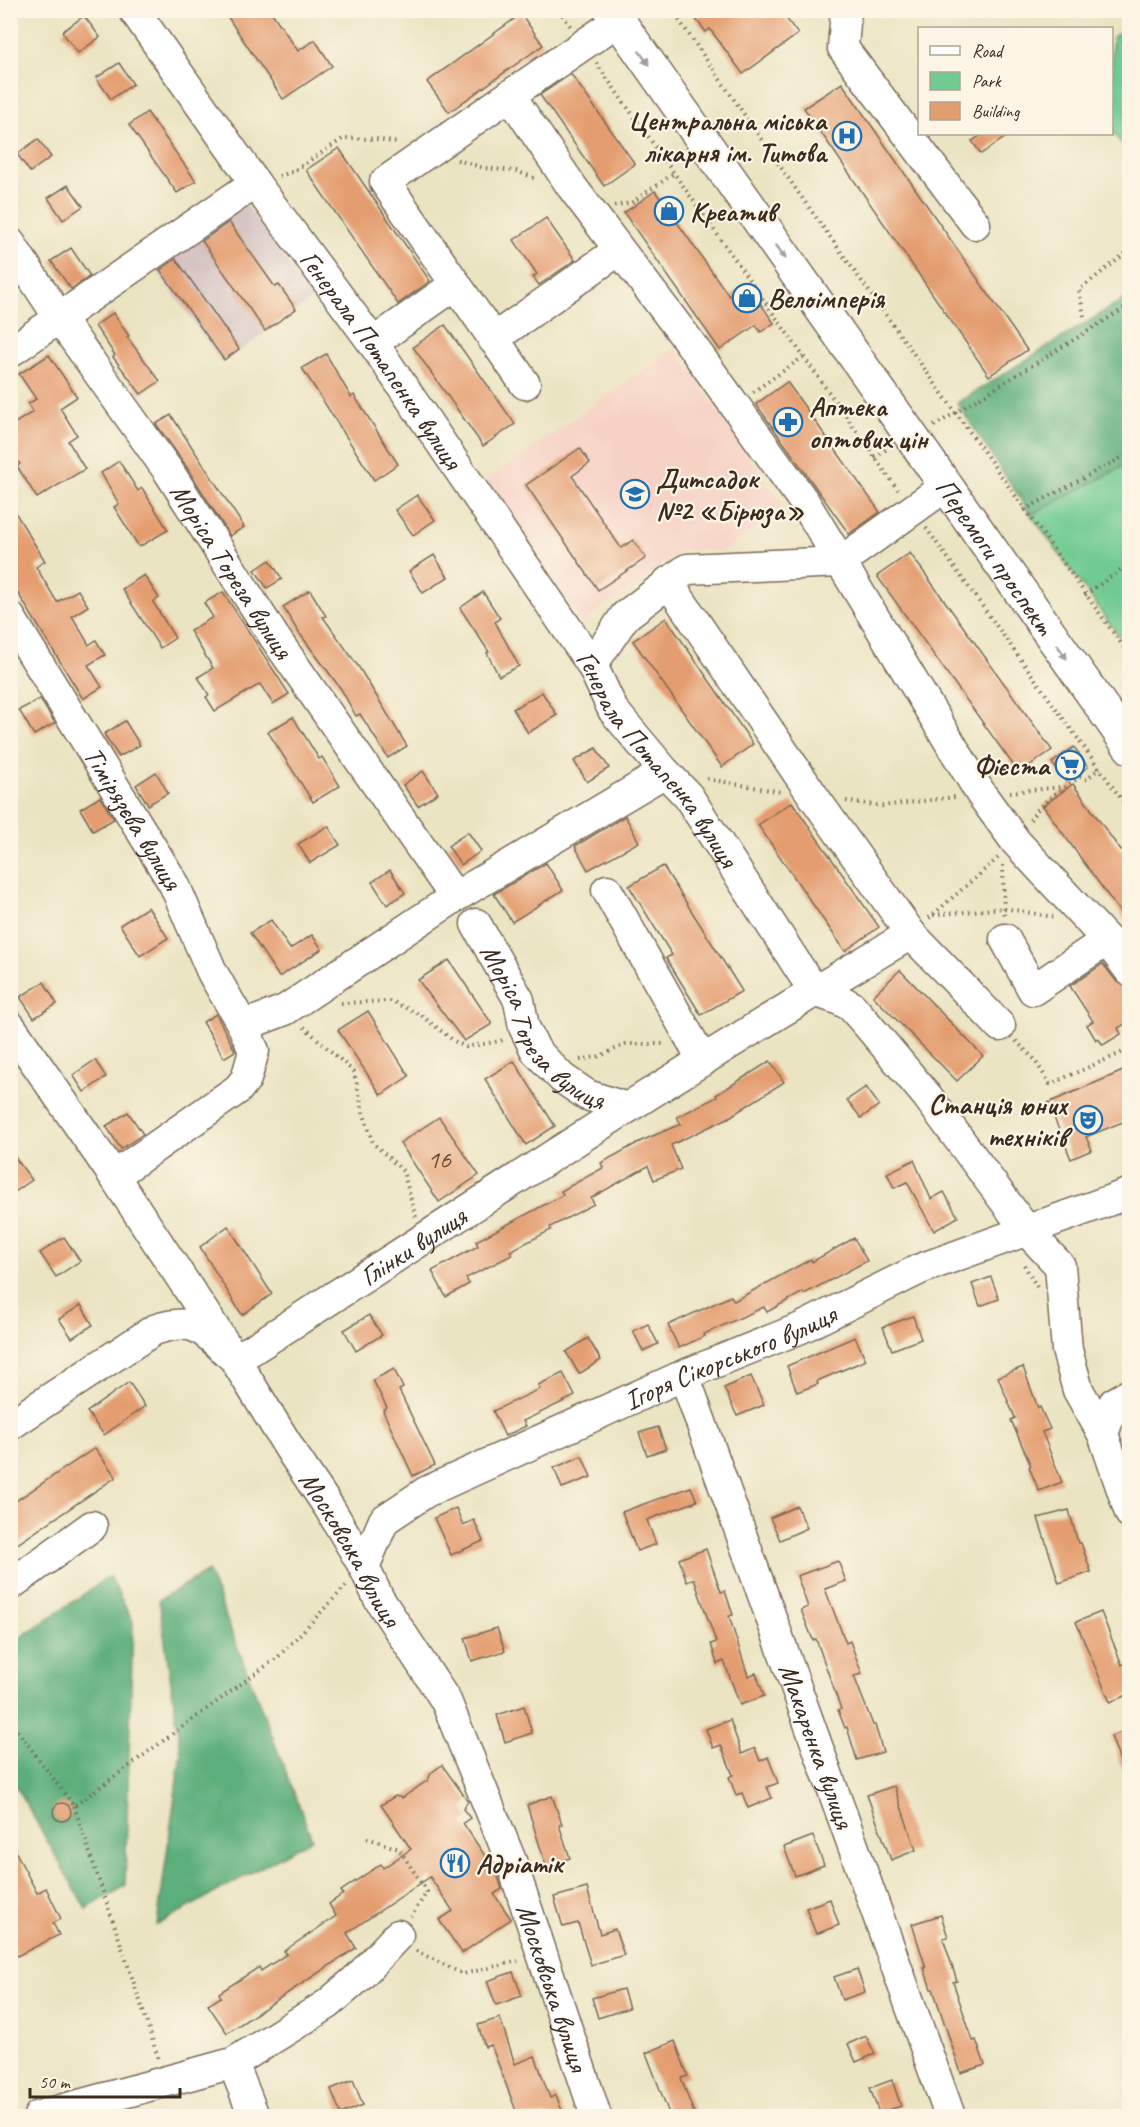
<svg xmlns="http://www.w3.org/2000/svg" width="1140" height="2127" font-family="Caveat,sans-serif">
<rect width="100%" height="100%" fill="#fcf5e5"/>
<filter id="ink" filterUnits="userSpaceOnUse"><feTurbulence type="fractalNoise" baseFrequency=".0167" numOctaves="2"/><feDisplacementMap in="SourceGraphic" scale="12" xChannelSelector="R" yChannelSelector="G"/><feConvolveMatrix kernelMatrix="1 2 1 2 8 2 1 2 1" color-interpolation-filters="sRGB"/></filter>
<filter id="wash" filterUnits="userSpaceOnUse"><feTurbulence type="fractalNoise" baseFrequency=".008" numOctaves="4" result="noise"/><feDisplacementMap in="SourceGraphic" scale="24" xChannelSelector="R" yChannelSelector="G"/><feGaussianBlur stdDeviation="1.35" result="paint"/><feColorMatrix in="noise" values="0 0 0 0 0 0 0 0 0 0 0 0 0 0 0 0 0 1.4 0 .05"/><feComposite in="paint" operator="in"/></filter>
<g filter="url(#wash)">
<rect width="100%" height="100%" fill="#ebe4c3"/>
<polygon fill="#f6d1c5" points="675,348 784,507 723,551 683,550 583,622 486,481"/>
<polygon fill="#d1bfbf" points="246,204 313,299 222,363 155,267"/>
<g fill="#70ca91" stroke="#567a58" stroke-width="1.5">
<polygon points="1129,25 1129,153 1112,131 1112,38"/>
<polygon points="1129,463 1129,650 1031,515"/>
</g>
<g fill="#5cae7b" stroke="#4c6c4c" stroke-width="1.5">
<polygon points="1129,296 1129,463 1031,515 957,403"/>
<polygon points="208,1571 312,1839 157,1925 181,1752 159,1600"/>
<polygon points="110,1576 133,1623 125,1886 86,1909 11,1777 11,1644"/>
</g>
<g id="blocks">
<g fill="#e49d6f">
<polygon points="223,10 270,10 298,51 315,40 332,66 283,99"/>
<polygon points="705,10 780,10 798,34 743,74 710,29 706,32 695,18"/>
<polygon points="521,14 543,45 449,112 427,82"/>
<polygon points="84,16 100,37 78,53 62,32"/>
<polygon points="119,63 133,84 111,99 96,78"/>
<polygon points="571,74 635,164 604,186 540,95"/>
<polygon points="842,83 1027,350 989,376 804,108"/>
<polygon points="147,112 196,181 177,193 129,125"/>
<polygon points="983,134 1010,134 981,154 972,141"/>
<polygon points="38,139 51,157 30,172 17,154"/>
<polygon points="339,148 430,281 398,304 306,170"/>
<polygon points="68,185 83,206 63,220 48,198"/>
<polygon points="655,191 729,296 747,284 774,323 761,332 756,325 720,350 624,213"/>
<polygon points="546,218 575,260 539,285 533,277 537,274 514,240"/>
<polygon points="229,222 275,287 279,285 296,309 265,331 202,241"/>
<polygon points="71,248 90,276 71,289 51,261"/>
<polygon points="176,259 239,349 224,360 160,270"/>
<polygon points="113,313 129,336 127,337 160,381 141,394 113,357 115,355 95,326"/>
<polygon points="445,325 515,424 483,446 413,347"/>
<polygon points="326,354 351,397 354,395 398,464 374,480 302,368"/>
<polygon points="49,355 77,397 60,408 77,435 68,441 85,469 37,498 17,466 20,464 10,449 10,426 33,412 28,404 36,399 19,374"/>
<polygon points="787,382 880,512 849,534 756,404"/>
<polygon points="171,415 244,527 230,536 184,463 156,424"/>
<polygon points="580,448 590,463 572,476 621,548 633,540 646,558 598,590 526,485"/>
<polygon points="119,461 138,491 142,488 168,530 139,547 114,507 119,504 101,473"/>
<polygon points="417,495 435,520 413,535 395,510"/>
<polygon points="10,504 45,561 36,567 57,602 78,590 88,606 72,616 89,645 96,640 105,655 88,665 102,687 83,699 10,580"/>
<polygon points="910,553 1052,750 1019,773 877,576"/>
<polygon points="434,555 448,577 423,593 409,571"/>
<polygon points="270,560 282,579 267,588 255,570"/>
<polygon points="144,575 159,598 153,602 175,638 160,648 122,589"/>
<polygon points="310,590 326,616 323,617 360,669 407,746 388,758 360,714 356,716 341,689 297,630 283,607"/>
<polygon points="223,592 289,694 273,704 260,684 215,711 206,697 209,695 198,677 213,668 190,631 213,617 204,603"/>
<polygon points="483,592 500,618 495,622 519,666 499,676 487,653 489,652 460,608"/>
<polygon points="666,618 753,744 722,767 633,641"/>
<polygon points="542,692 557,715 528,733 513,709"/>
<polygon points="40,699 55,723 34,735 19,710"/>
<polygon points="293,717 319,759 322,757 340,786 313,802 268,732"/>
<polygon points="125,721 140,745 119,757 104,734"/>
<polygon points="1074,747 1088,767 1066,782 1052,763"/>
<polygon points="596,748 609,768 587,782 574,761"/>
<polygon points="423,771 438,793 418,806 403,785"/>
<polygon points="156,772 168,793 148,805 136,785"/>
<polygon points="1073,784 1121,851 1130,845 1130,926 1043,806"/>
<polygon points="100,797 114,819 93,831 80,809"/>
<polygon points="792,802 879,927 845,951 758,825"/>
<polygon points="625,816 639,842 588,870 575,846"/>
<polygon points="328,826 340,845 310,863 298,844"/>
<polygon points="468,832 481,851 461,865 448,846"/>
<polygon points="546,863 563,890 512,922 494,894"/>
<polygon points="663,866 742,991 701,1015 666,958 672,955 629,886"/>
<polygon points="390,870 405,893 387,905 372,882"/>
<polygon points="148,907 168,938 140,956 120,925"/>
<polygon points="271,920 290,949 312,935 322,949 279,977 250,933"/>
<polygon points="449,960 492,1024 464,1041 418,980"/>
<polygon points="1103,964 1116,981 1127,987 1130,992 1130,1021 1118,1028 1121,1034 1103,1045 1098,1038 1096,1040 1087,1025 1093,1021 1070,986"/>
<polygon points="900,970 983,1056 957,1081 873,996"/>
<polygon points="44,982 57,1004 34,1018 20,997"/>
<polygon points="368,1011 409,1076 381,1095 338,1030"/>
<polygon points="216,1014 235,1051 224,1058 203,1022"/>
<polygon points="95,1060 106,1077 84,1092 73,1075"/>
<polygon points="514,1061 555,1126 526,1145 485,1079"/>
<polygon points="770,1061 784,1082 728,1118 671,1145 681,1169 654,1180 648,1166 591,1198 594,1204 550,1227 551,1230 510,1251 512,1255 466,1278 469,1284 446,1297 432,1271 478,1246 476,1241 563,1195 561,1191 603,1168 601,1163 641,1141 681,1124 677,1117 717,1097 716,1095"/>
<polygon points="1130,1068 1130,1119 1086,1137 1092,1150 1071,1159 1048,1103"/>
<polygon points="866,1087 879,1105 861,1118 847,1100"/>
<polygon points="128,1112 143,1134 121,1149 106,1126"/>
<polygon points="439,1117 479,1175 439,1202 400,1143"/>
<polygon points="10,1151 32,1180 10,1195"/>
<polygon points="914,1160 931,1199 944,1192 958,1217 934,1231 907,1182 894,1188 887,1173"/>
<polygon points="228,1226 272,1294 242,1315 200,1247"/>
<polygon points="64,1237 80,1261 56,1277 40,1253"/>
<polygon points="854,1238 867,1261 804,1294 803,1292 767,1312 764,1307 704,1334 705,1336 679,1348 668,1325 731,1296 734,1301 811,1259 812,1262"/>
<polygon points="991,1277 999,1299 980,1306 972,1284"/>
<polygon points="81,1305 93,1325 72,1338 59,1319"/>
<polygon points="369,1315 382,1335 356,1351 344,1330"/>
<polygon points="913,1316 921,1339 892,1350 883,1327"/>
<polygon points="648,1324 658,1344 643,1351 633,1331"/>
<polygon points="855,1337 866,1360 817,1381 818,1384 797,1392 787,1366"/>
<polygon points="588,1338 601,1360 579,1374 566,1352"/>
<polygon points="1023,1367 1038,1408 1040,1407 1050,1429 1042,1432 1062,1482 1039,1491 1029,1467 1031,1466 1011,1420 1015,1418 998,1377"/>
<polygon points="394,1369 403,1388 399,1390 435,1465 413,1476 383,1411 387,1408 373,1380"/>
<polygon points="563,1373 575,1396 523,1421 526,1426 505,1436 493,1411 540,1389 538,1385"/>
<polygon points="751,1376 764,1405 737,1416 724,1388"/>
<polygon points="129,1382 145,1406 104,1435 87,1412"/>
<polygon points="658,1427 666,1449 647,1455 639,1433"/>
<polygon points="95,1448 116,1477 10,1549 10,1505"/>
<polygon points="582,1456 591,1477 562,1488 554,1468"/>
<polygon points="691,1487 697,1501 647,1520 656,1544 637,1551 622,1512"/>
<polygon points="797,1506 807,1528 780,1540 770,1518"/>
<polygon points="456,1508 463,1525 474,1520 483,1541 451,1555 434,1518"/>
<polygon points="1069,1510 1078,1543 1081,1543 1091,1572 1059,1583 1038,1518"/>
<polygon points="706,1549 721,1592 725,1591 733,1615 729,1616 748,1676 756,1673 764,1696 740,1705 724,1661 717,1664 711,1644 716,1642 694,1579 687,1582 679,1559"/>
<polygon points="838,1561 846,1581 825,1589 846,1643 850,1641 862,1674 854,1676 873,1725 875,1725 883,1752 857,1760 847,1727 845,1728 838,1710 841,1709 816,1639 813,1640 801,1610 808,1607 797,1576"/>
<polygon points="1101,1612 1122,1665 1126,1663 1130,1671 1130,1694 1110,1702 1076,1622"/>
<polygon points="497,1628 505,1651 472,1661 465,1638"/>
<polygon points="524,1706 532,1733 505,1742 497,1715"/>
<polygon points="730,1720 742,1754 755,1748 760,1761 768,1757 778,1783 767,1787 772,1798 748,1808 742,1793 736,1795 729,1777 733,1775 721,1745 713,1748 706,1729"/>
<polygon points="1130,1729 1130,1782 1128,1783 1111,1736"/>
<polygon points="442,1765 468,1801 463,1809 470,1818 463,1823 497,1874 502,1889 494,1894 511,1919 462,1953 439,1920 453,1911 430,1877 347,1933 356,1948 227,2033 208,2005 221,1997 219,1993 259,1967 261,1971 287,1954 284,1951 336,1916 329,1904 343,1894 341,1891 381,1864 383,1868 411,1849 381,1805 395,1796 402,1798 428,1780 431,1773"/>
<polygon points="894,1786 916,1850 891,1860 867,1795"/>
<polygon points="552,1796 562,1824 559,1825 570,1858 546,1866 527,1805"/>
<circle cx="62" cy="1812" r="9"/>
<polygon points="813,1836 824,1865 795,1876 784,1847"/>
<polygon points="10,1841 37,1893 46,1888 61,1919 53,1923 59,1935 17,1956 10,1942"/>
<polygon points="587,1888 600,1934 615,1929 624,1955 591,1965 578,1923 563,1927 554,1897"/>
<polygon points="830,1899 839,1925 816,1934 806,1908"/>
<polygon points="941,1915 948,1937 943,1938 957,1981 953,1982 973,2041 976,2040 985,2065 961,2073 933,1989 931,1989 924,1968 926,1968 912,1924"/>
<polygon points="857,1969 865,1992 842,2000 834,1977"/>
<polygon points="513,1972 522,1996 496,2005 487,1981"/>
<polygon points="623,1989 629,2008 598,2018 592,1998"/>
<polygon points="500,2018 515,2064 535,2056 550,2098 556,2095 564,2116 518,2116 491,2045 485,2047 478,2025"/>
<polygon points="866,2036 875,2054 856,2062 848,2044"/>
<polygon points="675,2041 688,2076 681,2078 695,2116 670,2116 646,2053"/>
<polygon points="353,2080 363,2105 341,2114 331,2089"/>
<polygon points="892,2080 901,2106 879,2113 870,2088"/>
</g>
</g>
</g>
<g filter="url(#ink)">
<use href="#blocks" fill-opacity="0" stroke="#796b58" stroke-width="1.5"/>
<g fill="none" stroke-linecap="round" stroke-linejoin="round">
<g stroke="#796b58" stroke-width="33">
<g id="minor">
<path id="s1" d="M134,10l121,173 118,160 219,322 21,45 52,62 23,24 126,195 24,8 13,7 15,17 61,73 100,135 33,35 7,84 11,40 25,44 27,79"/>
<polyline points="846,10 843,48 975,224"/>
<polyline points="510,95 618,21"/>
<path id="s2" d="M10,243l50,76 109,153 106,166 180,259"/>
<polyline points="493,339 619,250"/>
<polyline points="373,343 456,284"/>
<polyline points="10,352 255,183"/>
<polyline points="525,384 385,182 510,95 572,187 687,339 805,503 981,794 1016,842 1107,940 1130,971"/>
<polyline points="668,582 814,797 911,934 1000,1026"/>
<path id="s3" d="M10,617l164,267 38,88 31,54 11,25 -8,28 -8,10 -124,87"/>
<polyline points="592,665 625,616 687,569 840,562 946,486"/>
<polyline points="607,890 703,1061"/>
<path id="s4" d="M476,924l43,76 5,27 12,24 26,27 25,17 40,13"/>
<polyline points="1005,939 1033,990 1107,940"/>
<path id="s5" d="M10,1026l104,150 120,182 59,96 37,55 34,58 15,32 67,102 65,160 85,255"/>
<polyline points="243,1026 285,1010 455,897 665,772"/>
<path id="s6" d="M684,1375l266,741"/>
<path id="s7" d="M10,1425l144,-95c44,-15 49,2 80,28l16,-7c219,-141 436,-285 661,-417"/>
<polyline points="1103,1434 1114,1403 1130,1394"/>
<path id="s8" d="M364,1567l20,-47 42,-28 258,-117 117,-47 119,-59 210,-76"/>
<polyline points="10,1585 92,1526"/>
<polyline points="233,2063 254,2116"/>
<polyline points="39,2116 233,2063 328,2004 360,1976 398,1935"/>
</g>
</g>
<g stroke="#796b58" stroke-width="36">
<g id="major">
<path id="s9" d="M611,10l519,737"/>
</g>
</g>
<g stroke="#796b58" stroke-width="4" stroke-dasharray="1.5 4.5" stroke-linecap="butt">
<polyline points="559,10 571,27"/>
<polyline points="672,10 800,195 1130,656"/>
<polyline points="596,63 898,490"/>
<polyline points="457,160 484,168 516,171 537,179"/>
<polyline points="279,176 292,172 344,138 376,139 398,143"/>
<polyline points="614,206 631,203 673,174"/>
<polyline points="1084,316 1079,290 1130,250"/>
<polyline points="753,392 803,357"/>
<polyline points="934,426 1130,305"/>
<polyline points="875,458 889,447"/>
<polyline points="1024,510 1130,453"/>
<polyline points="926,528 1130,811"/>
<polyline points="1085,595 1130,563"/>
<polyline points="707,779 782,792"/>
<polyline points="1010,792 1063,787"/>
<polyline points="846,801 882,806 955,797"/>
<path d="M1030,820c12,-19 30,-31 50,-43l6,2 14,-11"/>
<polyline points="1003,865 1004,918"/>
<polyline points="933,915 1004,908 1053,917"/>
<polyline points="929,918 998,858"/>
<polyline points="341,1003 391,1001 421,1015 454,1041 466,1047 500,1041 505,1039"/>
<polyline points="304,1027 354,1072 363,1112 373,1143 403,1171 416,1217"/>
<polyline points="1016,1041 1034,1059 1050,1084 1128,1050 1130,1053"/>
<polyline points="580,1060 600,1056 626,1044 665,1044"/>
<polyline points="1024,1265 1037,1287"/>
<polyline points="10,1721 74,1806 278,1657 347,1585"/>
<polyline points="74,1806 142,2007 158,2058"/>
<polyline points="367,1838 399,1849 427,1892 411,1917"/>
<polyline points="416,1951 463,1974 518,1961"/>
</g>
<use href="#minor" stroke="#fff" stroke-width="30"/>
<use href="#major" stroke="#fff" stroke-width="33"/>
</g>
<defs><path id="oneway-solid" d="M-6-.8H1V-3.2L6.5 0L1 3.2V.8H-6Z" transform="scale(1.5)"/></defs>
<g fill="#a79f9a">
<use href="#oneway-solid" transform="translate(644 58) rotate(55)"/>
<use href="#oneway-solid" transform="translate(781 252) rotate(55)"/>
<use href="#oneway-solid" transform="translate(1062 652) rotate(55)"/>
</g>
</g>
<defs>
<g id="hospital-ring" transform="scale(1.5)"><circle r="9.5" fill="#fcf5e5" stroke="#1f6fb2" stroke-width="1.5"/><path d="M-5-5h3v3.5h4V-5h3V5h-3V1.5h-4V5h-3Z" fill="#1f6fb2"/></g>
<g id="shop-ring" transform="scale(1.5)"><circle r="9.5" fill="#fcf5e5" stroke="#1f6fb2" stroke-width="1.5"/><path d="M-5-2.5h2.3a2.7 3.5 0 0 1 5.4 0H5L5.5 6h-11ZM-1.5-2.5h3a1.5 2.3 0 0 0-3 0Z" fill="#1f6fb2"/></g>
<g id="pharmacy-ring" transform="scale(1.5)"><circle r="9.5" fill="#fcf5e5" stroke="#1f6fb2" stroke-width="1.5"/><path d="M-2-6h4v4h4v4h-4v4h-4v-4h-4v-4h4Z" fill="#1f6fb2"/></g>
<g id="school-ring" transform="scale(1.5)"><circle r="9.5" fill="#fcf5e5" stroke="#1f6fb2" stroke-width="1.5"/><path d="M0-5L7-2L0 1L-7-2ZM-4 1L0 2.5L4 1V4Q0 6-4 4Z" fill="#1f6fb2"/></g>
<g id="supermarket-ring" transform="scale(1.5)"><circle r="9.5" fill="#fcf5e5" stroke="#1f6fb2" stroke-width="1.5"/><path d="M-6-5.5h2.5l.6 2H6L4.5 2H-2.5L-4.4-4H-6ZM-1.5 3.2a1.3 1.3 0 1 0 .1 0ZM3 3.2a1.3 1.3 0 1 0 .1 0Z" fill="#1f6fb2"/></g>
<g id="theatre-ring" transform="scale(1.5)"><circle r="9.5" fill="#fcf5e5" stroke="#1f6fb2" stroke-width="1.5"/><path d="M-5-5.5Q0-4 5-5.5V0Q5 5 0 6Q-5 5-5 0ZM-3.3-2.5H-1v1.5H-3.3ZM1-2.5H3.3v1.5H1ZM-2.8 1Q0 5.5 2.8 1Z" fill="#1f6fb2"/></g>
<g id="restaurant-ring" transform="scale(1.5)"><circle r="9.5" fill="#fcf5e5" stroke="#1f6fb2" stroke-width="1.5"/><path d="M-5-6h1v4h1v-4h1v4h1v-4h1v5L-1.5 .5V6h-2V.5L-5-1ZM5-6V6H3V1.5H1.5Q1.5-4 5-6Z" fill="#1f6fb2"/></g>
</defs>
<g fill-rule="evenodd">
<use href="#hospital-ring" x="847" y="136"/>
<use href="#shop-ring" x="669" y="211"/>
<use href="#shop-ring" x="747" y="298"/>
<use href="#pharmacy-ring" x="788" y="422"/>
<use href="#school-ring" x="635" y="494"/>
<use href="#supermarket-ring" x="1070" y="765"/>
<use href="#theatre-ring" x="1088" y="1120"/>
<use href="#restaurant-ring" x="455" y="1863"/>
</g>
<g text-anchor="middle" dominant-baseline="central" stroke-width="4.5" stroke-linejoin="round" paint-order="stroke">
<g font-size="26" fill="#654732">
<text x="439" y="1159">16</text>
</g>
<g font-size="28" font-weight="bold" fill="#3b2a1e" stroke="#fcf5e5" text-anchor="start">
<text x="826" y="120" text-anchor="end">Центральна міська<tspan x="826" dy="32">лікарня ім. Титова</tspan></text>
<text x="690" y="211">Креатив</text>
<text x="768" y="298">Велоімперія</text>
<text x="809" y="406">Аптека<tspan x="809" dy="32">оптових цін</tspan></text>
<text x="656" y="478">Дитсадок<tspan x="656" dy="32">№2 «Бірюза»</tspan></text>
<text x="1049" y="765" text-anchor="end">Фієста</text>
<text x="1067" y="1104" text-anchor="end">Станція юних<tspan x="1067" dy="32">техніків</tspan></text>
<text x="476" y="1863">Адріатік</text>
</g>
<g font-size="28" fill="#3b2a1e" stroke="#fcf5e5">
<text stroke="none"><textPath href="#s1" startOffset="428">Генерала Потапенка вулиця</textPath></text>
<text stroke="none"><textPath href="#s9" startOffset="668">Перемоги проспект</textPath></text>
<text stroke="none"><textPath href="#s2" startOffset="396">Моріса Тореза вулиця</textPath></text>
<text stroke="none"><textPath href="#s1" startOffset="914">Генерала Потапенка вулиця</textPath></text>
<text stroke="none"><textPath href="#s3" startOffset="236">Тімірязєва вулиця</textPath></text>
<text stroke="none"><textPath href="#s4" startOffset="126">Моріса Тореза вулиця</textPath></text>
<text stroke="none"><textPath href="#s7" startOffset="476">Глінки вулиця</textPath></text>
<text stroke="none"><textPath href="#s8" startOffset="434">Ігоря Сікорського вулиця</textPath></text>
<text stroke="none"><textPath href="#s5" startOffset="624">Московська вулиця</textPath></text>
<text stroke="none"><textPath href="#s6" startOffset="394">Макаренка вулиця</textPath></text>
<text stroke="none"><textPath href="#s5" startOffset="1110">Московська вулиця</textPath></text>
</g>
</g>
<rect width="1140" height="2127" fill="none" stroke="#fcf5e5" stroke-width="36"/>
<rect x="918" y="27" width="195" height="108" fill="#fcf5e5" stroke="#afa495" stroke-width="1.5"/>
<rect x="930" y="46" width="30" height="9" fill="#ffffff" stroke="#afa495" stroke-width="1.5"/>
<text x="972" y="57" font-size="18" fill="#3b2a1e">Road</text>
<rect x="930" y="72" width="30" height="18" fill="#70ca91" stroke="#afa495" stroke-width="1.5"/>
<text x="972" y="87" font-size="18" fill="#3b2a1e">Park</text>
<rect x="930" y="102" width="30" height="18" fill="#e49d6f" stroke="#afa495" stroke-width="1.5"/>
<text x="972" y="117" font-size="18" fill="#3b2a1e">Building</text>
<path d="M30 2088v9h150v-9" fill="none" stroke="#3b2a1e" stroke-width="3"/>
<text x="39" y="2088" font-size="18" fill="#3b2a1e" stroke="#fcf5e5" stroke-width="4.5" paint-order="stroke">50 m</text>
</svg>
